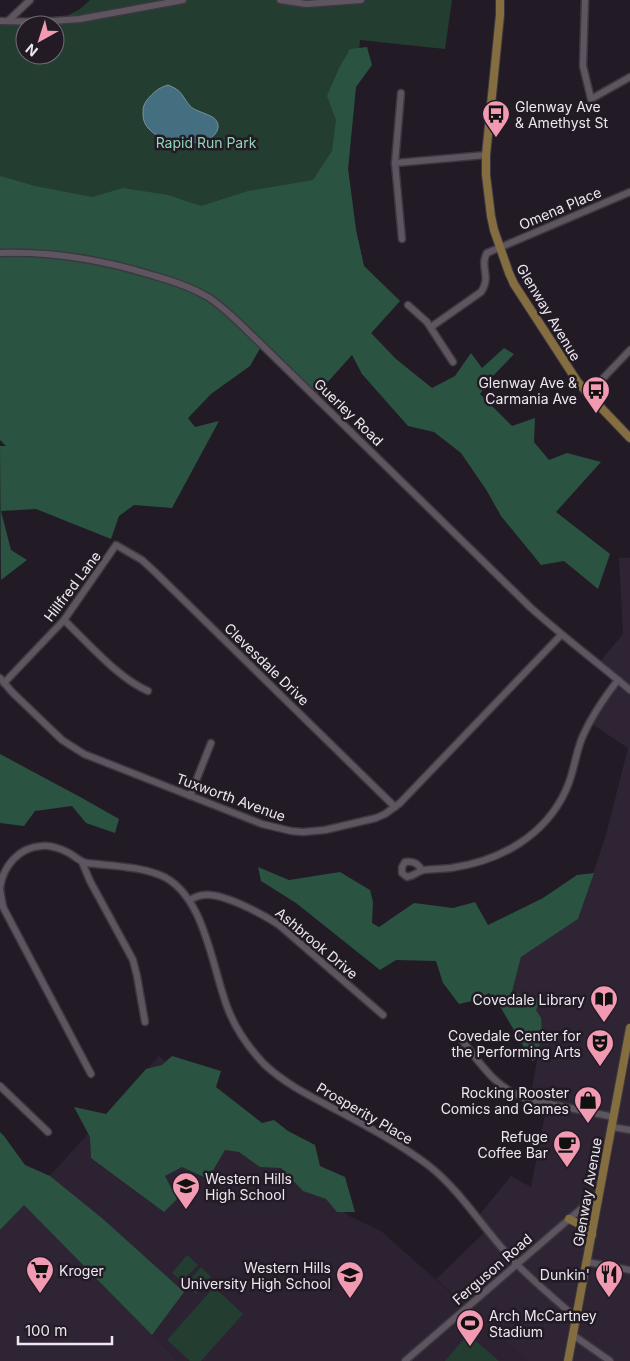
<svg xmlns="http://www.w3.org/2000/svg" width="630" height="1361" font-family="Inter,sans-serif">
<rect width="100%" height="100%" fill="#221b25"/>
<g fill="#2f2433">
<polygon points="619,558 630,558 630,1361 527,1361 436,1279 487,1230 477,1218 511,1176 531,1187 547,1104 530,1100 542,1032 512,992 521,957 578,919 606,835 628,748 589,722 618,680 599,663 623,634"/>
<polygon points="24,1204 178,1361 0,1361 0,1230"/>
</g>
<polygon fill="#2d2231" points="159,1056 349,1216 381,1231 527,1361 178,1361 24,1204"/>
<g fill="#233d31" fill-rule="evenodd">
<path d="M90,0h362l-7,49 -85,-9 -12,129 8,61 8,36 36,35 -85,95 -53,-51 -262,-92v-232h57l23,-12zM25,25h30v30h-30z"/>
<polygon points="187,1255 198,1265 182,1282 172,1273"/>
<polygon points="201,1267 211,1277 196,1294 185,1285"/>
<polygon points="214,1287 243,1314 201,1361 190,1361 167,1340"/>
<polygon points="468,1334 499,1361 445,1361"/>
</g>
<g fill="#2a5341">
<polygon points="367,47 372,65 356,87 348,169 356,230 364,266 400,301 371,333 396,359 432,388 455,376 471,353 482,368 504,348 514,354 493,376 480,394 512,426 535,418 534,442 549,460 567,453 601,462 556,512 610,554 598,589 564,561 541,565 501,516 487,491 461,453 434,432 408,426 362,374 352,355 315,396 262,345 250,366 211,394 188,418 195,427 219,421 172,508 134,505 119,516 111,539 36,509 1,511 11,550 27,560 1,580 0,446 6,446 0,440 0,176 35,186 92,197 123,188 168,195 201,206 248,191 313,180 332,151 336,120 327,96 339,68 350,49"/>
<polygon points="0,754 82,798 119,819 115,833 86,823 72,806 35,811 24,826 0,823"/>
<polygon points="258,867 289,880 340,872 370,890 373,902 372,923 379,927 414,903 453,908 475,902 488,925 543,898 577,875 594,873 578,919 521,957 512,992 541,1000 536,1010 541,1018 542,1032 537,1059 532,1061 501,1008 489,993 480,999 459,1004 443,983 436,961 396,960 380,970 296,903 261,881"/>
<polygon points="172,1056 221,1071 216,1087 262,1123 274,1120 288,1131 315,1145 320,1166 345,1177 355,1212 337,1212 326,1199 303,1191 281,1168 260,1167 239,1152 225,1150 208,1179 182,1167 165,1176 177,1199 164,1212 91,1158 90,1137 74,1107 106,1114 146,1069 162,1065"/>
<polygon points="0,1132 4,1136 25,1165 50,1176 103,1219 184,1292 152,1335 24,1205 0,1230"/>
</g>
<path fill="#436f80" stroke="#7693a1" d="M168,85c15,6 13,10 22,21 8,8 30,8 28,22 -1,5 -5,9 -9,11 -19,10 -67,1 -66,-25 0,-6 0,-8 4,-14 7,-8 11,-12 21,-15z"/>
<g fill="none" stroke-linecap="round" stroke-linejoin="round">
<g stroke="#3d3840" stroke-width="9">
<g id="minor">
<polyline points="280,0 306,4 361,0"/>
<polyline points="585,0 583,66 591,99 630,77"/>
<polyline points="0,21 39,22 80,19 183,0"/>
<polyline points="8,21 30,0"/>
<polyline points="401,93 395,163 402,239"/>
<polyline points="395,163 486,155"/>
<path d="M0,253c53,-2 104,7 155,23 18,5 36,11 53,21 20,13 37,32 54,48l268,262c32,29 67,55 100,83"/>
<polyline points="408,305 427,322 453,362"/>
<path d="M431,327l50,-35c11,-16 -2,-25 6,-39l143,-61"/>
<polyline points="588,394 630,350"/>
<path d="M64,620c24,23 54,58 84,71"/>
<polyline points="0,678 12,692 62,740 84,754 262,824 291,831 303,832 325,830 376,818 385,814 400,803 561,635"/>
<polyline points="4,683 64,620 116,545 142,560 155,572 395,807"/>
<polyline points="190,796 211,743"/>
<polyline points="82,862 90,881 133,960 137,976 145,1022"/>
<path d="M422,870c-5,-7 -8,-9 -17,-8l-3,5v6l5,4c7,-1 11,-6 17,-7 9,-1 18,-1 27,-2 49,-7 94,-32 115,-78 8,-17 9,-35 16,-52 9,-21 22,-40 36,-58"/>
<path d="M0,888c3,-22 19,-41 42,-42 9,-1 19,3 27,7 7,4 11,9 18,10 24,3 50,3 73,12 45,18 52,94 68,134 8,21 21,39 36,55 19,18 42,30 65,42 34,18 68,36 99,59 32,25 54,62 82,92 20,22 44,41 66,61"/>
<polyline points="0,889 3,907 91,1074"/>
<path d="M189,900c5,-2 10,-5 15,-5 18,-3 60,20 75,30l104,90"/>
<path d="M457,1034c23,28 37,55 73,66l84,17"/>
<polyline points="0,1086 48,1132"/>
<polyline points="612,1127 630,1130"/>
<polyline points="587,1262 630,1270"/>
<polyline points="573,1335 610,1361"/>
<polyline points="405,1361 590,1201 598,1198"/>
</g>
</g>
<g stroke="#3d3840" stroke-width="10">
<g id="major">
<polyline points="500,0 500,15 486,155 486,175 491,216 494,230 509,273 514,284 577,381 588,394 630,438"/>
<polyline points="569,1219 585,1227 592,1235"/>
<polyline points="568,1361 630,1028"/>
</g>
</g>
<use href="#minor" stroke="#5e5561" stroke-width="6"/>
<use href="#major" stroke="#846d3f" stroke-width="8"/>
</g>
<defs>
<g id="bus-pin" transform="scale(1.4375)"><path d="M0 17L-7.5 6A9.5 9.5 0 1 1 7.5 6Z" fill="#f19ab1" stroke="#221b25"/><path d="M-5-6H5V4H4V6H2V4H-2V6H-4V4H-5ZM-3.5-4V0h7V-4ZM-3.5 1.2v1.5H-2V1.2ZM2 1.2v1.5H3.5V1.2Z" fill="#111"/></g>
<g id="library-pin" transform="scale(1.4375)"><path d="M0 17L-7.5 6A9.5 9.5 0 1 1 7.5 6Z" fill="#f19ab1" stroke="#221b25"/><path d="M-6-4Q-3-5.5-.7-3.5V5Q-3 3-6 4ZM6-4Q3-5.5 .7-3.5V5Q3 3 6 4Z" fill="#111"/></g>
<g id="theatre-pin" transform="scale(1.4375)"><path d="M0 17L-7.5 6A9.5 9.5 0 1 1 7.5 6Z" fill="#f19ab1" stroke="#221b25"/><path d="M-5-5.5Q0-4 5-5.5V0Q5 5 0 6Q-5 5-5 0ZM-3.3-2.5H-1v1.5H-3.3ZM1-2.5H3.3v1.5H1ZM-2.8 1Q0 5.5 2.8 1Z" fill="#111"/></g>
<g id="shop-pin" transform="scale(1.4375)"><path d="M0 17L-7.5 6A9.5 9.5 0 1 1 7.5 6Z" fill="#f19ab1" stroke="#221b25"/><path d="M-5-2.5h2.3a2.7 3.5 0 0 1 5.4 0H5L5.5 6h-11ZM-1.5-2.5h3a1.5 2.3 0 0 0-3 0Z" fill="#111"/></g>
<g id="cafe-pin" transform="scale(1.4375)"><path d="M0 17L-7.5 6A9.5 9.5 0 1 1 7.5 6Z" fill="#f19ab1" stroke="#221b25"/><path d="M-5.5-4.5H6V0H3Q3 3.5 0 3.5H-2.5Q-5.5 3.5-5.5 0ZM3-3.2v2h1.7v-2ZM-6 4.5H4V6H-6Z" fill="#111"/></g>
<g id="school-pin" transform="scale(1.4375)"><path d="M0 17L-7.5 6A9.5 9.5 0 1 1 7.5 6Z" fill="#f19ab1" stroke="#221b25"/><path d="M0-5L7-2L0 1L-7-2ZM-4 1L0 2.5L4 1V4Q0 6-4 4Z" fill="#111"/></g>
<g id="supermarket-pin" transform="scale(1.4375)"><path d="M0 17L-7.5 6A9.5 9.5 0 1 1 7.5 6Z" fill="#f19ab1" stroke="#221b25"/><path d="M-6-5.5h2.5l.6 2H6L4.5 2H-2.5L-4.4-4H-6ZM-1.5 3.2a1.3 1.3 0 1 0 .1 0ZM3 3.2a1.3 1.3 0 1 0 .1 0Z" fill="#111"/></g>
<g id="restaurant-pin" transform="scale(1.4375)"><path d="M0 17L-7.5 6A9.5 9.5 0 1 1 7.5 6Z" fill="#f19ab1" stroke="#221b25"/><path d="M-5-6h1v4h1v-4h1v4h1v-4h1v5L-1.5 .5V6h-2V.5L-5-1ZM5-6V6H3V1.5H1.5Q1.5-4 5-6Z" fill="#111"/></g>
<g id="stadium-pin" transform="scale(1.4375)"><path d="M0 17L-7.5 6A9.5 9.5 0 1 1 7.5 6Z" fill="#f19ab1" stroke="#221b25"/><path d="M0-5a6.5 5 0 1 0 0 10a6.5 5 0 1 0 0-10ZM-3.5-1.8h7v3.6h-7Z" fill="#111"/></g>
</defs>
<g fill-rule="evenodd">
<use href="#bus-pin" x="496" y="114"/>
<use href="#bus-pin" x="596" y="390"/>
<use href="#library-pin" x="604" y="999"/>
<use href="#theatre-pin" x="600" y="1043"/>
<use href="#shop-pin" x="588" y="1100"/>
<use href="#cafe-pin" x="567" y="1144"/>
<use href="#school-pin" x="186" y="1186"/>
<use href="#supermarket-pin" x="40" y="1270"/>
<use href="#restaurant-pin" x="609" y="1274"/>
<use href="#school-pin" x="350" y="1275"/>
<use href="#stadium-pin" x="470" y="1323"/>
</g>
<g text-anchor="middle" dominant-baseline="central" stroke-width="5" stroke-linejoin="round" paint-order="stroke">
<g font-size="14" fill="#ede8ef" stroke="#221b25" text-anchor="end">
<text x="515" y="106" text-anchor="start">Glenway Ave<tspan x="515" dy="16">&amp; Amethyst St</tspan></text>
<text x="577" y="382">Glenway Ave &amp;<tspan x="577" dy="16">Carmania Ave</tspan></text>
<text x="585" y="999">Covedale Library</text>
<text x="581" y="1035">Covedale Center for<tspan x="581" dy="16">the Performing Arts</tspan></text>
<text x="569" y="1092">Rocking Rooster<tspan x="569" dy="16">Comics and Games</tspan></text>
<text x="548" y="1136">Refuge<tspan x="548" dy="16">Coffee Bar</tspan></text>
<text x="205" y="1178" text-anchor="start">Western Hills<tspan x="205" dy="16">High School</tspan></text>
<text x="331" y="1267">Western Hills<tspan x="331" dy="16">University High School</tspan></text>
<text x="59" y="1270" text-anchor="start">Kroger</text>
<text x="590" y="1274">Dunkin'</text>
<text x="489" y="1315" text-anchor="start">Arch McCartney<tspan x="489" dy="16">Stadium</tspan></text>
</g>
<g font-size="14" fill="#8fd6b5" stroke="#221b25">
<text x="206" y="142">Rapid Run Park</text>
</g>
<g font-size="14" fill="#ede8ef" stroke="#221b25">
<text transform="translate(560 208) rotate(-23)">Omena Place</text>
<text transform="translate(549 312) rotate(59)">Glenway Avenue</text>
<text transform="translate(349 412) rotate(44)">Guerley Road</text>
<text transform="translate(72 586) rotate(-53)">Hillfred Lane</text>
<text transform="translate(267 664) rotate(44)">Clevesdale Drive</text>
<text transform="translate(231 797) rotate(20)">Tuxworth Avenue</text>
<text transform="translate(317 943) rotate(40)">Ashbrook Drive</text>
<text transform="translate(365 1113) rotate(30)">Prosperity Place</text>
<text transform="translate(587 1192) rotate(-80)">Glenway Avenue</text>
<text transform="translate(492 1269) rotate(-41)">Ferguson Road</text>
</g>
</g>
<g transform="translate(40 40) rotate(219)"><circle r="24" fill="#221b25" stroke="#736d76"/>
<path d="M0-4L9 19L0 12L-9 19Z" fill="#f19ab1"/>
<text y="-8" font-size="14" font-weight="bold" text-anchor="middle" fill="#ede8ef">N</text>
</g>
<path d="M18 1336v8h94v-8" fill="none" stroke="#ede8ef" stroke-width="2.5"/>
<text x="25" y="1336" font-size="15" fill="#ede8ef" stroke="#221b25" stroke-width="4" paint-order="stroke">100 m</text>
</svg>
